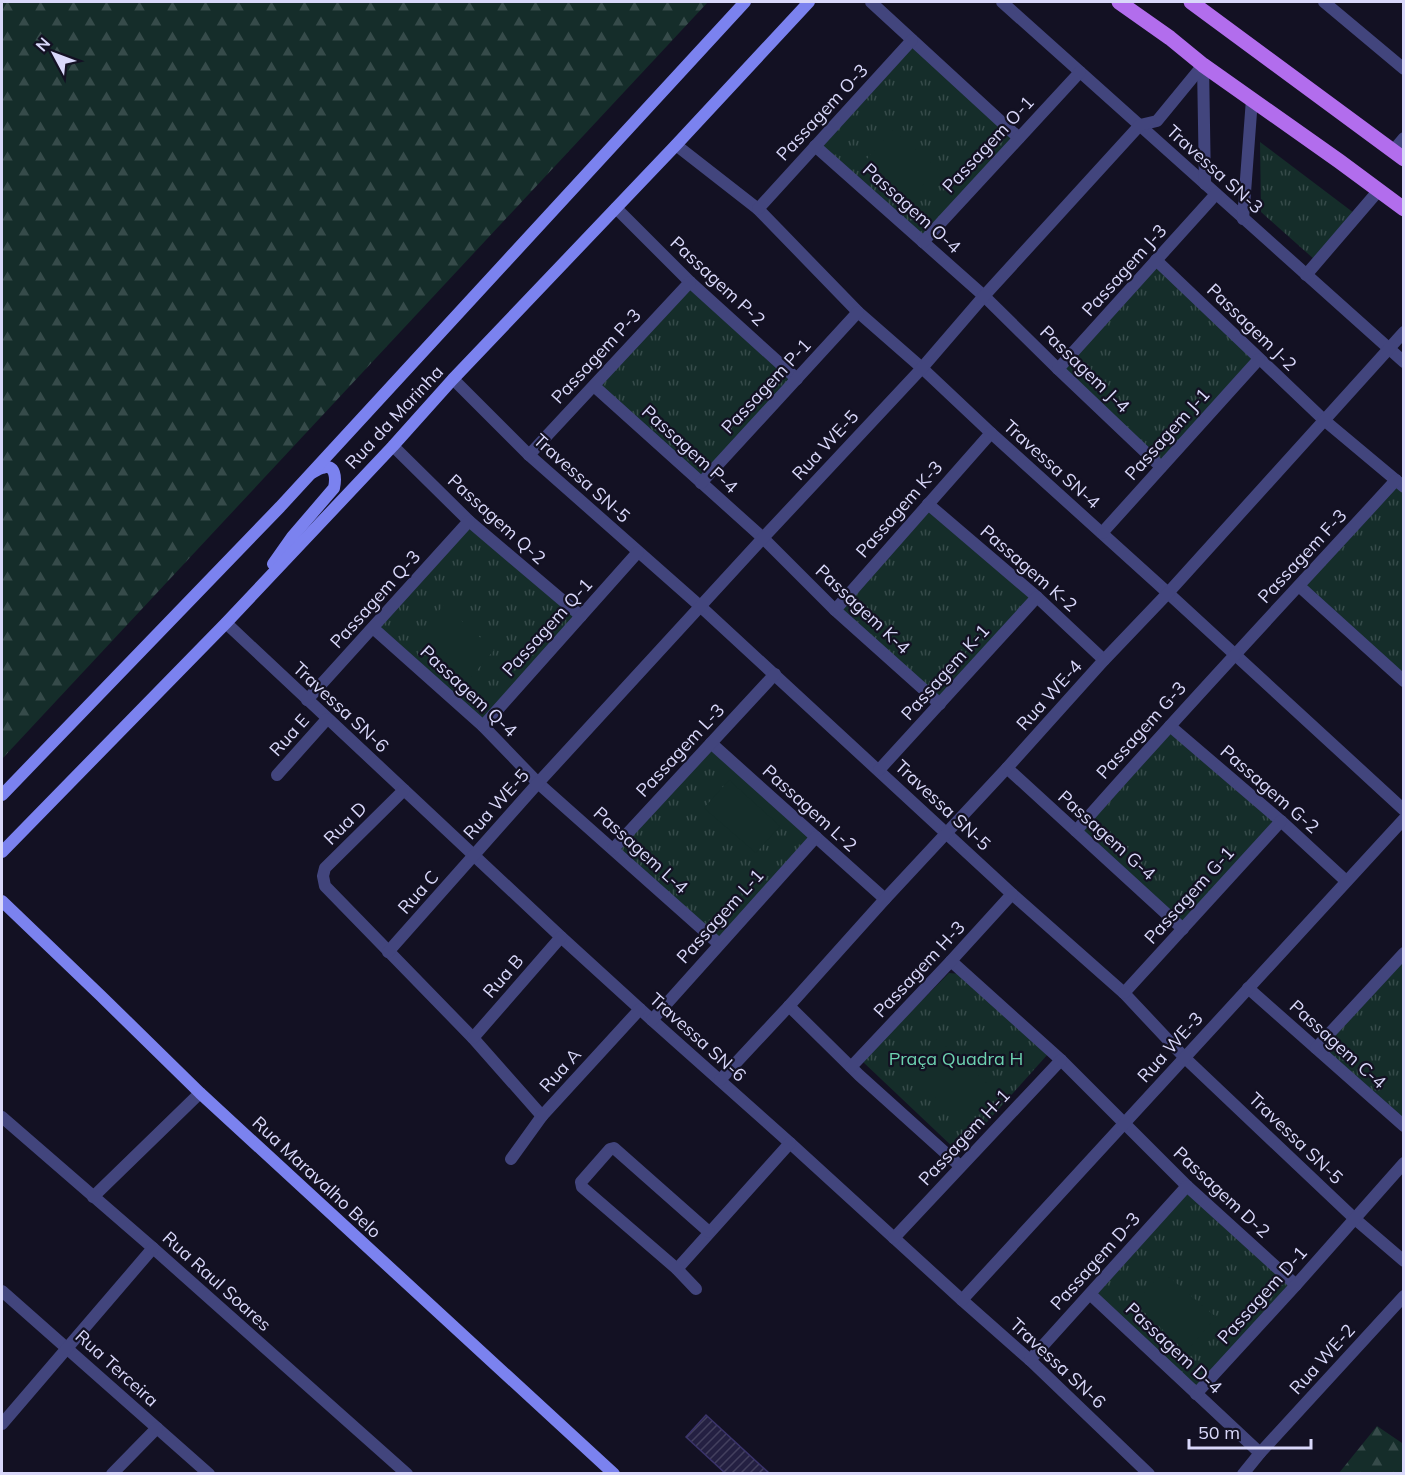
<svg xmlns="http://www.w3.org/2000/svg" width="1405" height="1475" font-family="Mulish,sans-serif">
<defs>
<pattern id="grass-tufts" width="24" height="20" patternUnits="userSpaceOnUse" patternTransform="scale(1.5)"><rect width="24" height="20" fill="#152d2a"/><path d="M3 7l-1-3M5 7V3M7 7l1-3M15 17l-1-3M17 17v-4M19 17l1-3" fill="none" stroke="#364b4a"/></pattern>
<pattern id="forest-firs" width="22" height="20" patternUnits="userSpaceOnUse" patternTransform="scale(1.5)"><rect width="22" height="20" fill="#152d2a"/><path d="M5 1l3.5 6h-7zM16 11l3.5 6h-7z" fill="#364b4a"/></pattern>
<pattern id="building-hatch" width="6" height="6" patternUnits="userSpaceOnUse" patternTransform="scale(1.5)"><rect width="6" height="6" fill="#242042"/><path d="M-1 1l2-2M0 6l6-6M5 7l2-2" fill="none" stroke="#43405e"/></pattern>
</defs>
<rect width="100%" height="100%" fill="#131123"/>
<g fill="url(#grass-tufts)">
<polygon points="912,40 1019,138 923,242 815,146"/>
<polygon points="1260,142 1354,213 1315,260 1261,212"/>
<polygon points="1156,260 1259,359 1161,467 1058,369"/>
<polygon points="690,282 797,379 701,483 594,386"/>
<polygon points="1396,480 1403,487 1403,681 1299,586"/>
<polygon points="928,504 1037,597 940,704 835,610"/>
<polygon points="469,521 581,616 483,726 373,628"/>
<polygon points="1170,726 1281,821 1183,929 1076,831"/>
<polygon points="711,743 816,837 719,944 613,849"/>
<polygon points="1403,953 1403,1126 1316,1048"/>
<polygon points="949,973 961,974 1048,1054 961,1151 956,1150 862,1061"/>
<polygon points="1187,1186 1296,1285 1196,1394 1090,1294"/>
</g>
<g fill="url(#forest-firs)">
<polygon points="2,2 708,2 2,759"/>
<polygon points="1377,1426 1402,1443 1403,1442 1403,1473 1339,1473"/>
</g>
<g fill="#152d2a">
<polygon points="893,130 938,169 908,201 865,161"/>
<polygon points="444,605 494,650 471,677 422,630"/>
<polygon points="729,780 780,826 756,853 704,808"/>
<polygon points="937,1039 995,1090 963,1124 908,1071"/>
<polygon points="1163,1272 1216,1317 1186,1352 1135,1303"/>
</g>
<polygon fill="url(#building-hatch)" stroke="#3b346b" stroke-width="1.5" points="706,1415 769,1473 725,1473 686,1437"/>
<g fill="none" stroke-linecap="round" stroke-linejoin="round">
<g stroke="#42457d" stroke-width="12">
<polyline points="871,2 1019,138"/>
<polyline points="1002,2 1404,362"/>
<polyline points="1324,2 1404,69"/>
<polyline points="1203,65 1205,184"/>
<polyline points="676,145 758,209 858,312 922,368 991,433 1168,593 1404,810"/>
<polyline points="815,146 984,296 1058,369 1161,467"/>
<polyline points="1393,151 1404,138"/>
<polyline points="616,208 690,282 797,379"/>
<polyline points="758,209 912,40"/>
<polyline points="1243,219 1252,99"/>
<polyline points="923,242 1080,72"/>
<polyline points="1156,260 1324,420 1404,487"/>
<polyline points="1306,275 1379,190"/>
<polyline points="1058,369 1216,194"/>
<polyline points="453,379 529,455 700,606 1012,894 1124,993 1185,1058 1355,1219 1404,1261"/>
<polyline points="594,386 763,538 835,610 940,704"/>
<polyline points="393,446 469,521 581,616"/>
<polyline points="529,455 690,282"/>
<polyline points="701,483 858,312"/>
<polyline points="928,504 1037,597 1104,660"/>
<polyline points="1102,533 1259,359"/>
<polyline points="1299,586 1404,681"/>
<polyline points="835,610 991,433"/>
<polyline points="226,623 561,937 652,1020 790,1143 962,1300 1030,1360 1149,1474"/>
<polyline points="373,628 483,726 538,783 719,944"/>
<polyline points="307,700 469,521"/>
<polyline points="483,726 638,552"/>
<polyline points="1170,726 1281,821 1346,881"/>
<polyline points="711,743 885,899"/>
<polyline points="1007,768 1183,929"/>
<polyline points="879,770 1037,597"/>
<polyline points="277,775 327,719"/>
<polyline points="404,790 325,868 323,876 325,886 473,1038 542,1116"/>
<path d="M1076,831c104,-119 213,-234 320,-351"/>
<polyline points="613,849 775,674"/>
<polyline points="388,952 538,783 763,538 922,368 984,296 1140,125 1157,121 1203,65"/>
<polyline points="951,961 1061,1060 1187,1186 1296,1285"/>
<polyline points="1248,988 1404,1126"/>
<polyline points="1124,993 1281,821"/>
<polyline points="789,1006 859,1075 960,1166"/>
<polyline points="652,1020 816,837"/>
<polyline points="473,1038 561,937"/>
<polyline points="1316,1048 1404,953"/>
<polyline points="851,1067 951,961 1012,894"/>
<polyline points="720,1080 789,1006 885,899 1007,768 1104,660 1168,593 1404,332"/>
<polyline points="2,1117 153,1248 407,1474"/>
<polyline points="511,1159 542,1116 640,1009"/>
<polyline points="93,1197 200,1093"/>
<polyline points="894,1238 1061,1060"/>
<polyline points="677,1269 790,1143"/>
<polyline points="696,1289 677,1269 582,1187 581,1182 610,1149 614,1148 709,1232"/>
<polyline points="2,1291 209,1474"/>
<polyline points="1090,1294 1260,1453"/>
<polyline points="962,1300 1404,819"/>
<polyline points="1030,1360 1187,1186"/>
<polyline points="1196,1394 1296,1285 1404,1163"/>
<polyline points="2,1424 153,1248"/>
<polyline points="112,1474 157,1428"/>
<polyline points="1243,1474 1260,1453 1404,1296"/>
</g>
<g stroke="#7b82ef" stroke-width="12">
<path d="M273,564l19,-27 42,-49c2,-9 2,-25 -12,-20 -4,1 -6,3 -10,5"/>
<polyline points="2,795 280,507 745,2"/>
<polyline points="2,852 226,623 393,446 453,379 676,145 809,2"/>
<polyline points="2,901 101,996 200,1093 614,1474"/>
</g>
<g stroke="#b26ded" stroke-width="15">
<polyline points="1119,2 1170,38 1203,65 1339,161 1404,209"/>
<polyline points="1191,2 1404,159"/>
</g>
</g>
<g text-anchor="middle" dominant-baseline="central" stroke-width="4.5" stroke-linejoin="round" paint-order="stroke">
<g font-size="18" fill="#d9d8fa" stroke="#131123">
<text transform="translate(822 112) rotate(-47)">Passagem O-3</text>
<text transform="translate(988 144) rotate(-47)">Passagem O-1</text>
<text transform="translate(1215 169) rotate(42)">Travessa SN-3</text>
<text transform="translate(912 208) rotate(42)">Passagem O-4</text>
<text transform="translate(1124 270) rotate(-48)">Passagem J-3</text>
<text transform="translate(718 281) rotate(43)">Passagem P-2</text>
<text transform="translate(1252 327) rotate(44)">Passagem J-2</text>
<text transform="translate(596 356) rotate(-47)">Passagem P-3</text>
<text transform="translate(1085 369) rotate(44)">Passagem J-4</text>
<text transform="translate(766 386) rotate(-47)">Passagem P-1</text>
<text transform="translate(394 417) rotate(-47)">Rua da Marinha</text>
<text transform="translate(1167 434) rotate(-48)">Passagem J-1</text>
<text transform="translate(825 445) rotate(-47)">Rua WE-5</text>
<text transform="translate(690 449) rotate(42)">Passagem P-4</text>
<text transform="translate(1052 464) rotate(42)">Travessa SN-4</text>
<text transform="translate(582 478) rotate(42)">Travessa SN-5</text>
<text transform="translate(899 509) rotate(-49)">Passagem K-3</text>
<text transform="translate(497 519) rotate(42)">Passagem Q-2</text>
<text transform="translate(1302 556) rotate(-47)">Passagem F-3</text>
<text transform="translate(1029 568) rotate(41)">Passagem K-2</text>
<text transform="translate(375 599) rotate(-48)">Passagem Q-3</text>
<text transform="translate(863 609) rotate(43)">Passagem K-4</text>
<text transform="translate(547 627) rotate(-48)">Passagem Q-1</text>
<text transform="translate(945 672) rotate(-48)">Passagem K-1</text>
<text transform="translate(469 691) rotate(43)">Passagem Q-4</text>
<text transform="translate(1049 695) rotate(-48)">Rua WE-4</text>
<text transform="translate(341 707) rotate(43)">Travessa SN-6</text>
<text transform="translate(1141 730) rotate(-48)">Passagem G-3</text>
<text transform="translate(289 735) rotate(-48)">Rua E</text>
<text transform="translate(680 750) rotate(-47)">Passagem L-3</text>
<text transform="translate(1270 789) rotate(41)">Passagem G-2</text>
<text transform="translate(496 804) rotate(-48)">Rua WE-5</text>
<text transform="translate(943 805) rotate(43)">Travessa SN-5</text>
<text transform="translate(810 808) rotate(42)">Passagem L-2</text>
<text transform="translate(345 823) rotate(-45)">Rua D</text>
<text transform="translate(1107 835) rotate(42)">Passagem G-4</text>
<text transform="translate(641 850) rotate(42)">Passagem L-4</text>
<text transform="translate(418 892) rotate(-48)">Rua C</text>
<text transform="translate(1189 895) rotate(-48)">Passagem G-1</text>
<text transform="translate(720 916) rotate(-48)">Passagem L-1</text>
<text transform="translate(919 969) rotate(-47)">Passagem H-3</text>
<text transform="translate(503 976) rotate(-49)">Rua B</text>
<text transform="translate(698 1037) rotate(42)">Travessa SN-6</text>
<text transform="translate(1338 1044) rotate(42)">Passagem C-4</text>
<text transform="translate(1170 1047) rotate(-48)">Rua WE-3</text>
<text transform="translate(560 1070) rotate(-48)">Rua A</text>
<text transform="translate(964 1137) rotate(-47)">Passagem H-1</text>
<text transform="translate(1296 1138) rotate(44)">Travessa SN-5</text>
<text transform="translate(317 1177) rotate(43)">Rua Maravalho Belo</text>
<text transform="translate(1222 1192) rotate(43)">Passagem D-2</text>
<text transform="translate(1095 1261) rotate(-48)">Passagem D-3</text>
<text transform="translate(217 1281) rotate(42)">Rua Raul Soares</text>
<text transform="translate(1262 1295) rotate(-48)">Passagem D-1</text>
<text transform="translate(1174 1348) rotate(43)">Passagem D-4</text>
<text transform="translate(1322 1359) rotate(-48)">Rua WE-2</text>
<text transform="translate(1058 1363) rotate(43)">Travessa SN-6</text>
<text transform="translate(117 1368) rotate(42)">Rua Terceira</text>
</g>
<g font-size="18" fill="#6dd2b0" stroke="#131123">
<text x="956" y="1058">Praça Quadra H</text>
</g>
</g>
<rect width="1405" height="1475" fill="none" stroke="#d9d8fa" stroke-width="6"/>
<g transform="translate(54 54) rotate(311)" stroke="#131123" stroke-width="4.5" paint-order="stroke">
<path d="M0-4.5L10 22L0 15L-10 22Z" fill="#d9d8fa"/>
<text y="-9" font-size="16" font-weight="bold" text-anchor="middle" fill="#d9d8fa">N</text>
</g>
<path d="M1189 1439v9h122v-9" fill="none" stroke="#d9d8fa" stroke-width="3"/>
<text x="1198" y="1439" font-size="18" fill="#d9d8fa" stroke="#131123" stroke-width="4.5" paint-order="stroke">50 m</text>
</svg>
